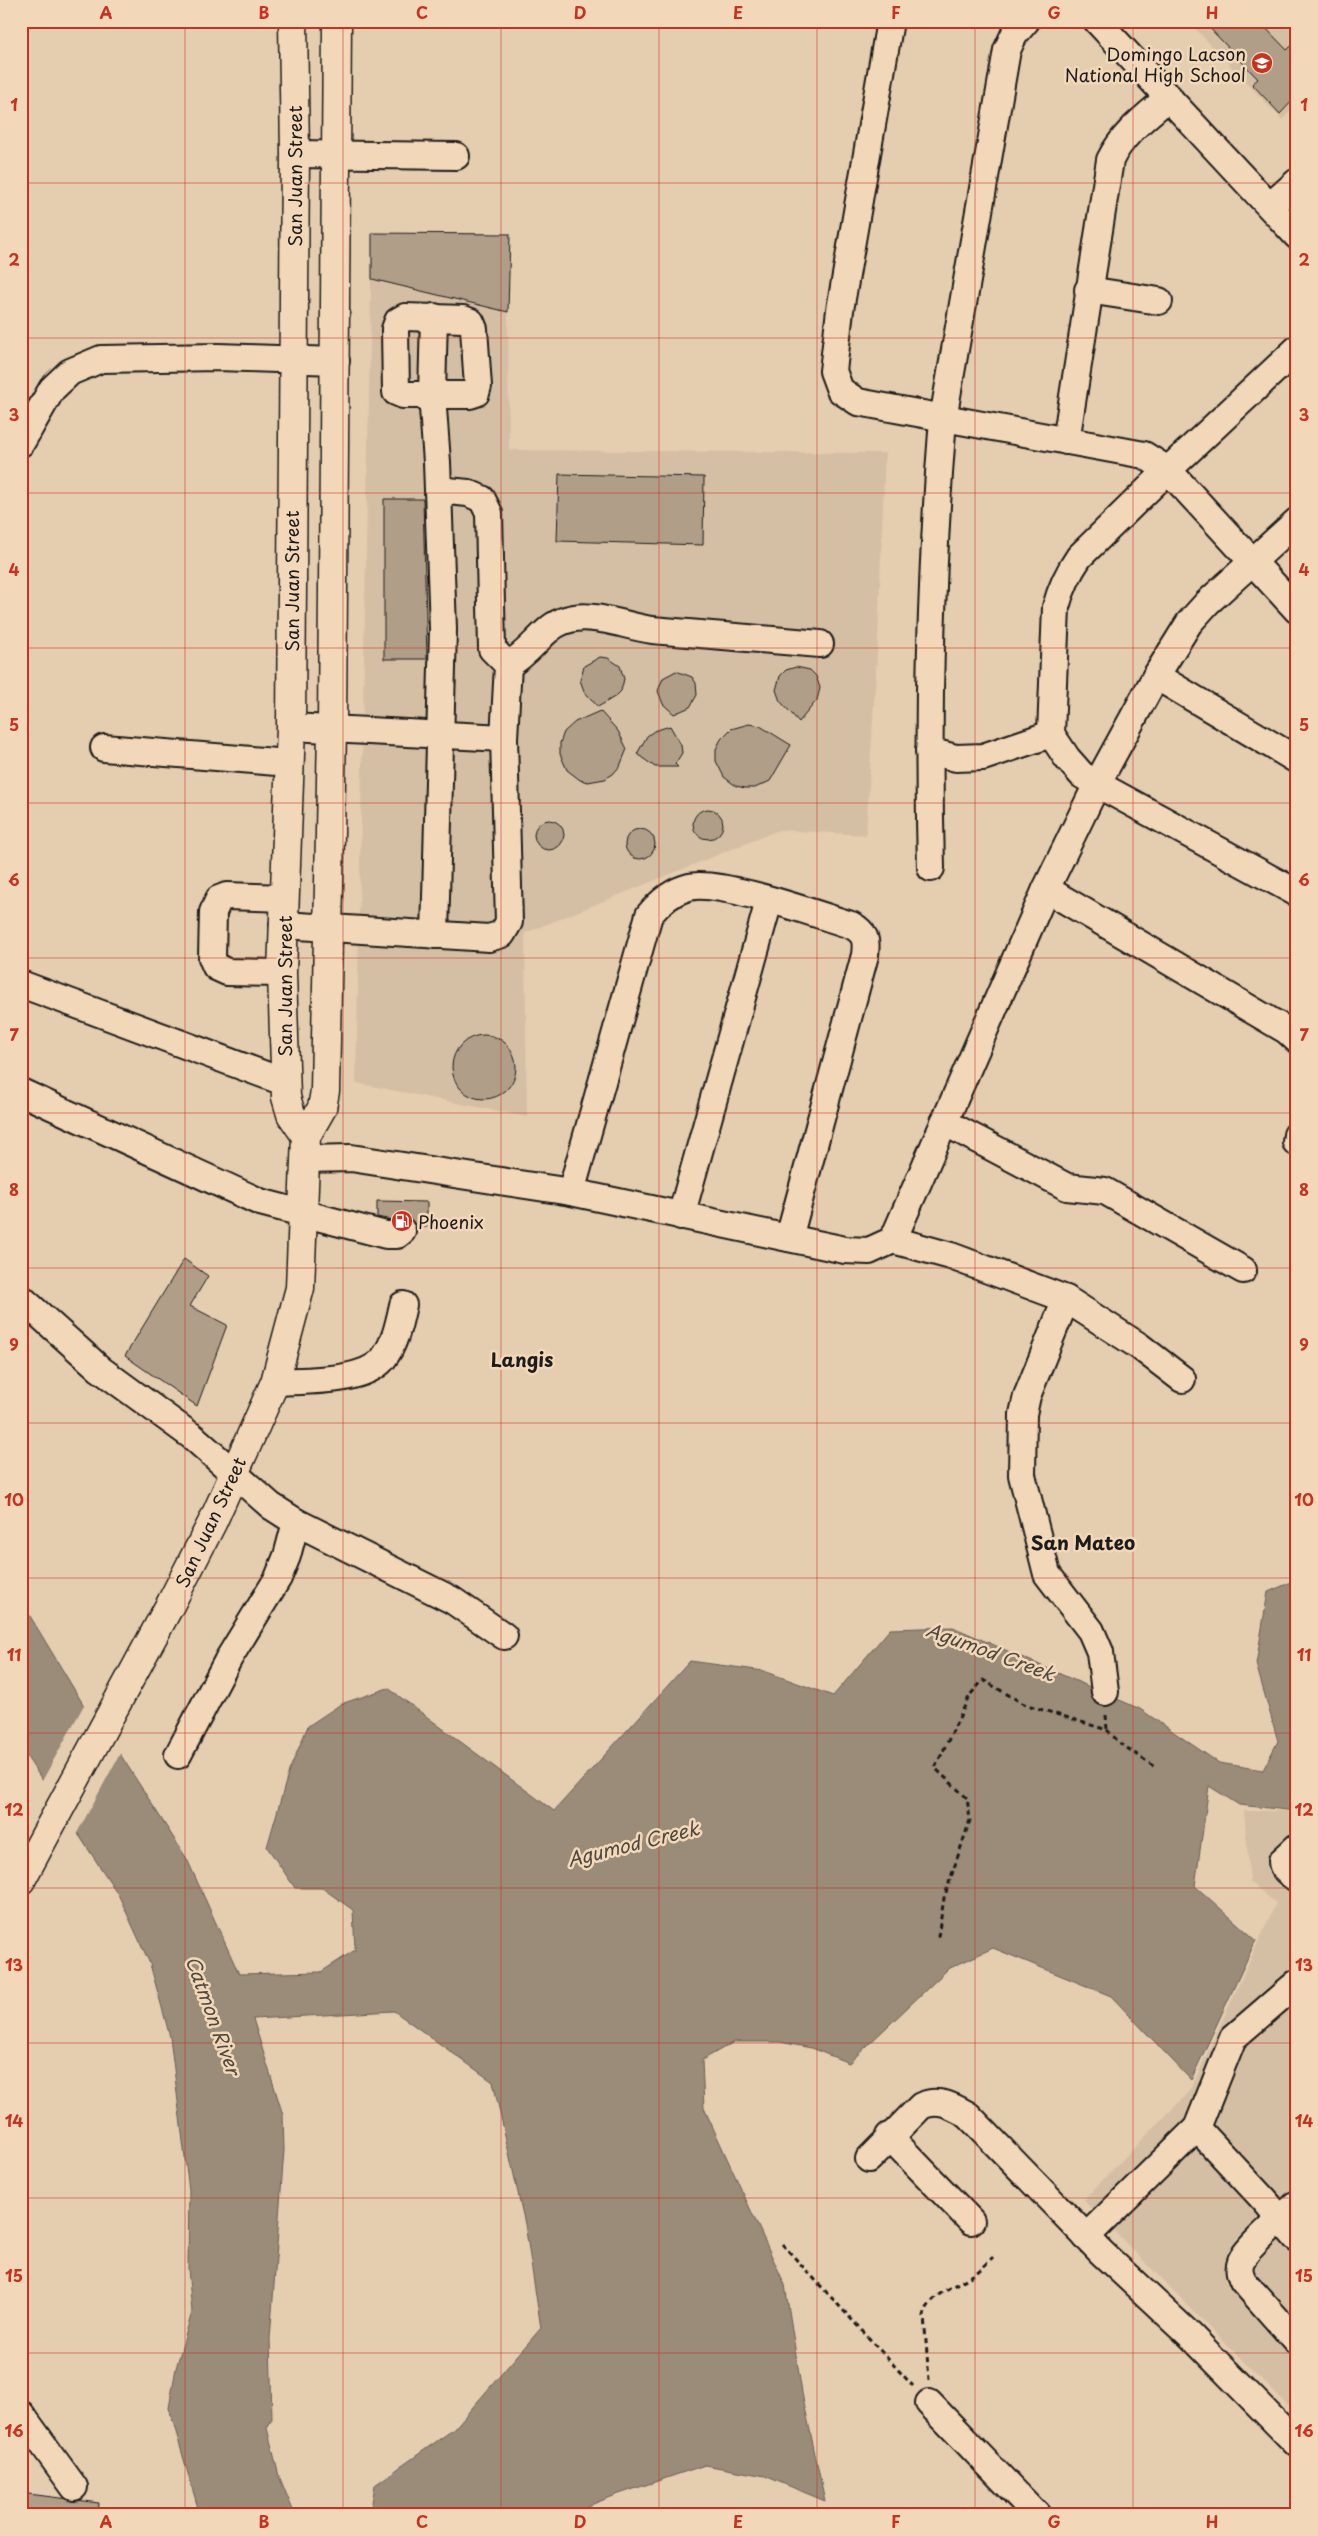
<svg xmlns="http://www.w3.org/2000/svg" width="1318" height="2536" font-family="'Playpen Sans',sans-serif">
<rect width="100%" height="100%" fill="#e5cdb0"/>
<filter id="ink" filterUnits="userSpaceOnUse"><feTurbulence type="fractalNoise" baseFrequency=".02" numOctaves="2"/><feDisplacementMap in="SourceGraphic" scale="10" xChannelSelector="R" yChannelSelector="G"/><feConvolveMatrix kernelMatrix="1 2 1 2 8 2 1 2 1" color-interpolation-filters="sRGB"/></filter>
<g filter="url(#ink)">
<g fill="#d5bfa4">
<polygon points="1188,21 1297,21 1297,105 1282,120"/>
<polygon points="372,233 510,234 508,312 509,450 885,453 878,638 866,835 779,830 525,933 527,1117 356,1083"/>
<polygon points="1244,1811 1297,1811 1297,2415 1083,2200 1190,2091 1276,1903 1250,1882"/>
</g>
<polygon fill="#9b8b79" stroke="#685f54" points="1294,1581 1297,1583 1297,1811 1239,1805 1209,1786 1195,1886 1256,1940 1191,2080 1111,1996 993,1948 948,1969 849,2063 811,2048 780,2042 734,2042 702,2060 704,2108 785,2285 802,2393 825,2501 765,2476 705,2465 616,2495 565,2515 370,2515 375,2485 454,2429 541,2328 525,2224 493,2082 394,2011 253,2019 283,2115 284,2150 270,2339 272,2419 267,2428 279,2476 295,2515 200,2515 169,2408 176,2368 192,2312 188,2269 189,2190 170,2037 150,1964 118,1894 21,1748 21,1601 89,1714 120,1754 187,1859 239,1974 321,1972 355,1950 353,1910 322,1888 295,1888 267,1847 289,1771 308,1726 341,1704 388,1688 554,1811 690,1661 764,1671 833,1696 890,1629 953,1627 1140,1709 1219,1763 1263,1770 1278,1741 1256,1664 1268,1592"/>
<polygon fill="#e5cdb0" points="85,1703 121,1752 76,1835 41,1783"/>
<g fill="#b09e89" stroke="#1c1c1c">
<polygon points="1203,21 1259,21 1287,50 1297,41 1297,96 1280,114 1252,84 1258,79"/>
<polygon points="372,233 510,234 508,312 372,279"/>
<polygon points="559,474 704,477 703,545 557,541"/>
<polygon points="384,499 423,499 427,659 384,659"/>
<polygon points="600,657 608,658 620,666 624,679 621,691 616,696 598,707 584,691 580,680 584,666"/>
<polygon points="796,667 810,670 816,676 820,688 817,700 799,722 780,701 776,690 780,676 786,670"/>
<polygon points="676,671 692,677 696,683 697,695 690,707 674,714 663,704 658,691 663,678"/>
<polygon points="600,711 618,731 627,749 620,766 613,774 605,779 588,782 580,780 567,770 560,754 560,743 564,732 575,722"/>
<polygon points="749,724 760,726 791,745 770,781 755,788 745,788 736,786 724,777 716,761 716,749 721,739 731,729"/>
<polygon points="670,726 681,745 682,753 675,764 678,767 655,767 637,754 647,736 654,731"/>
<circle cx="708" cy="824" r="15"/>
<circle cx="549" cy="835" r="15"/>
<circle cx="640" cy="844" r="15"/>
<circle cx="484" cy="1067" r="32"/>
<polygon points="377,1201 427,1202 427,1227 416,1227 407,1217 399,1216 392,1220 377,1217"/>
<polygon points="184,1259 208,1276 190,1306 227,1325 197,1406 125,1356"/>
<polygon points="21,2493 99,2503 98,2515 21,2515"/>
</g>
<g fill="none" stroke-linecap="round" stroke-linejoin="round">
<g stroke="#1c1c1c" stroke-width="30">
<g id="minor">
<polyline points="890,21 840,310 833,371 840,390 858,402 1144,455 1168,470 1297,610"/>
<polyline points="1097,21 1297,236"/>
<polyline points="295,154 456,156"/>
<polyline points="1270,206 1297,182"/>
<polyline points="1088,290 1159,301"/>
<polygon points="405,317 463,319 471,322 474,329 478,386 476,393 470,395 403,395 396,392 395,329 398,321"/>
<polyline points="434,317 432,395 437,462 443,629 435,935"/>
<path d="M1297,349l-129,121 -89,87c-11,16 -18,31 -23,50l-5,127 16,24 15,17 15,9 200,109"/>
<path d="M1066,441l44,-281c13,-27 37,-44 59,-63"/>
<polyline points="21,443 52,389 70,372 101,359 218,357 336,361"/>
<path d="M508,665c16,-9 25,-21 38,-33 30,-29 71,-7 106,-2l168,14"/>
<polyline points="1156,676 1297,760"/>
<polyline points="291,727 504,738 508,665 492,649 489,513 482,499 468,493 438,490"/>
<polyline points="104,748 289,763"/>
<polyline points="929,751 956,758 983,757 1051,734"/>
<path d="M931,868c-4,-150 0,-300 12,-449l64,-369 7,-15 12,-14"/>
<polyline points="1046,889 1286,1030 1297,1040"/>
<polyline points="283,925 489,938 502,934 509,922 504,738"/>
<polyline points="282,973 227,972 216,967 212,958 213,912 219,899 227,896 285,898"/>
<polyline points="21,984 284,1082"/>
<polyline points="21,1092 260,1202 386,1235 397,1235 402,1231"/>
<polyline points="944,1122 1067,1187 1105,1191 1243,1270"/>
<polyline points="1296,1142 1297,1135"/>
<polyline points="306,1159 351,1158 571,1192 845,1250 869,1251 893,1240 1046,889 1097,784 1156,676 1189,623 1207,603 1297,521"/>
<path d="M571,1192l78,-277c10,-12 24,-24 40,-28 29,-8 129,28 162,38 14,7 16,15 14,30l-76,283"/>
<polyline points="681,1216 769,901"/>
<polyline points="893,1240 951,1256 1066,1299 1139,1346 1182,1379"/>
<polyline points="21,1298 100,1369 193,1437 271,1506 296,1522 287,1556 278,1578 229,1658 178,1755"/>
<polyline points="1066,1299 1027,1396 1023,1414 1022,1475 1047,1574 1091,1631 1100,1652 1105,1692"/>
<path d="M275,1382c30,-2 88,1 108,-23 12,-15 16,-36 20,-54"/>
<polyline points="296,1522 452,1600 504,1636"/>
<path d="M1297,1847l-15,14c0,9 9,13 15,18"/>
<polyline points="1197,2128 1265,2201 1297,2239"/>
<polyline points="889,2136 971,2221"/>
<path d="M869,2159l52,-53c17,-8 31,0 47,9l134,138 89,83 106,108"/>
<path d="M1297,2204c-12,11 -51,44 -56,57 -3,8 -1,13 2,20l54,61"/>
<polyline points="1086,2237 1197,2128 1233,2038 1297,1983"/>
<polyline points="929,2403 1037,2515"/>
<polyline points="21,2414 74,2487"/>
</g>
</g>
<g stroke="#1c1c1c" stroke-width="31">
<g id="major">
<polyline points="293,21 295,154 291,727 282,973 286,1097 291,1114 306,1136"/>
<polyline points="21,1880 171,1603 213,1521 275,1382 300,1288 306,1136 322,1108 325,1091 332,729 337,21"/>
</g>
</g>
<g stroke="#1c1c1c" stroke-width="3" stroke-dasharray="5 4" stroke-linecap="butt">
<polyline points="1106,1715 1107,1730"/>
<polyline points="938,1937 944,1898 970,1820 967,1798 935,1768 970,1695 983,1680 1024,1704 1107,1730 1120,1743 1156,1768"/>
<polyline points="782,2244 913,2386"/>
<path d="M929,2380l-5,-64c6,-23 30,-29 49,-41 8,-5 14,-12 20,-18"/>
</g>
<use href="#minor" stroke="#f2d8b9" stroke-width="26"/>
<use href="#major" stroke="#f2d8b9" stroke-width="28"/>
</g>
</g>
<path fill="none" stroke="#c8321e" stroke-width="1" stroke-opacity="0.55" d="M185,21v2494M343,21v2494M501,21v2494M659,21v2494M817,21v2494M975,21v2494M1133,21v2494M21,183h1276M21,338h1276M21,493h1276M21,648h1276M21,803h1276M21,958h1276M21,1113h1276M21,1268h1276M21,1423h1276M21,1578h1276M21,1733h1276M21,1888h1276M21,2043h1276M21,2198h1276M21,2353h1276"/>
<defs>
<g id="school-disc" transform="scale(1.125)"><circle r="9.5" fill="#c8321e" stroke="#f2d8b9"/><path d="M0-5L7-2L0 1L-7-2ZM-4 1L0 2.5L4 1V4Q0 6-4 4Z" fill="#fff"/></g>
<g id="fuel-disc" transform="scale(1.125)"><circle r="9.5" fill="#c8321e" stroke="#f2d8b9"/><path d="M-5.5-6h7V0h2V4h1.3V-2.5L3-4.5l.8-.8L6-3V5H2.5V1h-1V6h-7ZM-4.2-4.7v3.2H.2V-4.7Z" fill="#fff"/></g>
</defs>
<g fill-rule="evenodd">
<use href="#school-disc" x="1262" y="63"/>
<use href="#fuel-disc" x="402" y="1221"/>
</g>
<g text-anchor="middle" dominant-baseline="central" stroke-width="5" stroke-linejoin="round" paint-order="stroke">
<g font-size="18" fill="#1c1c1c" stroke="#f2d8b9" text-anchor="end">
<text x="1246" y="53">Domingo Lacson<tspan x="1246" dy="21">National High School</tspan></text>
<text x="418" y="1221" text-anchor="start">Phoenix</text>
</g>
<g font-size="18" fill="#1c1c1c" stroke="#f2d8b9">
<text transform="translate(294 176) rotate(-90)">San Juan Street</text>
<text transform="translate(291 581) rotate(-90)">San Juan Street</text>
<text transform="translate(284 986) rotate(-90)">San Juan Street</text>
<text transform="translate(210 1522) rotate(-65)">San Juan Street</text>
</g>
<g font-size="19" font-weight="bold" fill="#1c1c1c" stroke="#f2d8b9">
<text x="522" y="1359">Langis</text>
<text x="1083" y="1542">San Mateo</text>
</g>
<g font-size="19" font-style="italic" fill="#4f4841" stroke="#f2d8b9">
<text transform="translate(991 1651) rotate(20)">Agumod Creek</text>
<text transform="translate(633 1843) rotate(-14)">Agumod Creek</text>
<text transform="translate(214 2015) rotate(70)">Catmon River</text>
</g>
</g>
<rect width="1318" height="2536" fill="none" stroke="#f2d8b9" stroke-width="55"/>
<rect x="28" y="28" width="1262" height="2480" fill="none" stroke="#c8321e" stroke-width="2"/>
<g font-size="16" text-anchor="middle" font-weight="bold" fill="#c8321e">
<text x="106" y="19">A</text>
<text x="264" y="19">B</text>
<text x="422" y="19">C</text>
<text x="580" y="19">D</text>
<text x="738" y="19">E</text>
<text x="896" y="19">F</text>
<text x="1054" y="19">G</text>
<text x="1212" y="19">H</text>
<text x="14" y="111">1</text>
<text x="1304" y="111">1</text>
<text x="14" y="266">2</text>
<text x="1304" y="266">2</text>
<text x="14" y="421">3</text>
<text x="1304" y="421">3</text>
<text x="14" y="576">4</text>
<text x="1304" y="576">4</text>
<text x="14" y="731">5</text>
<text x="1304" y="731">5</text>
<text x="14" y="886">6</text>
<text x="1304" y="886">6</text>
<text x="14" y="1041">7</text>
<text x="1304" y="1041">7</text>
<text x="14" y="1196">8</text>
<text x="1304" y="1196">8</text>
<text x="14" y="1351">9</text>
<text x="1304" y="1351">9</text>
<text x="14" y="1506">10</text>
<text x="1304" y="1506">10</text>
<text x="14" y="1661">11</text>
<text x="1304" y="1661">11</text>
<text x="14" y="1816">12</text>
<text x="1304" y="1816">12</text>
<text x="14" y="1971">13</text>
<text x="1304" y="1971">13</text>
<text x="14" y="2127">14</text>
<text x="1304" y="2127">14</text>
<text x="14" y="2282">15</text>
<text x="1304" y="2282">15</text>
<text x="14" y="2437">16</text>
<text x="1304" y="2437">16</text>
<text x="106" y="2528">A</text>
<text x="264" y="2528">B</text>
<text x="422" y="2528">C</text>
<text x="580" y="2528">D</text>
<text x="738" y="2528">E</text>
<text x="896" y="2528">F</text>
<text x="1054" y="2528">G</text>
<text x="1212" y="2528">H</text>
</g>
</svg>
